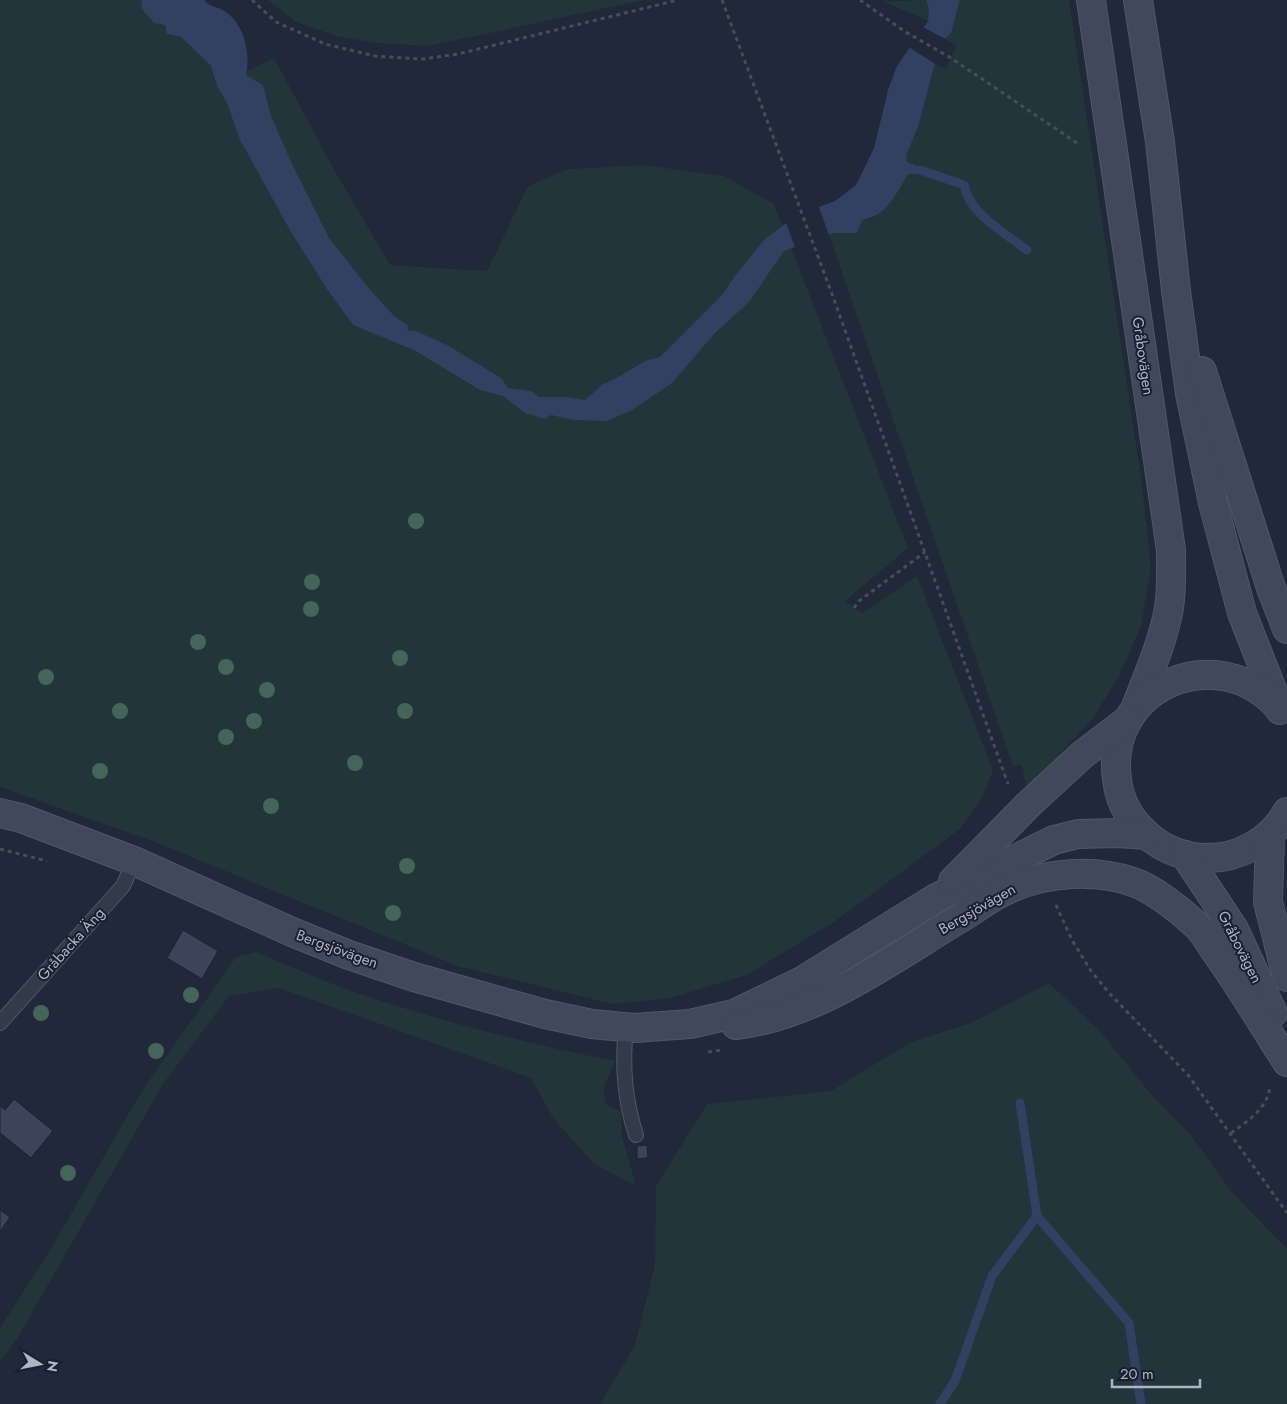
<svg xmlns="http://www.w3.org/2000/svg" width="1287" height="1404" font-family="Jost,sans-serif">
<rect width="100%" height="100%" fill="#202839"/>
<g fill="#21353a">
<polygon points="0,0 142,0 141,9 165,25 167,34 181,37 211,66 217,86 274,58 335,171 390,265 487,271 528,186 568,169 644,165 724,176 774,204 908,548 845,601 862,613 917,576 993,770 982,798 960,829 834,922 747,975 671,998 613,1004 460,967 152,841 0,787"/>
<polygon points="268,0 644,0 429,46 375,43 336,36 296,22"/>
<polygon points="926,0 929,9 928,21 882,1"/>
<polygon points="960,0 1069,0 1142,484 1151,567 1141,627 1118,678 1093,718 1027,791 1022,765 1013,766 829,235 834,233 857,233 862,220 873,219 908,174 918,174 907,162 906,156 918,127 935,63 946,69 956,46 945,39 951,32"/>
<path d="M257,952c31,13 61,27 92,38 87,30 176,53 266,71l-11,26 1,17 16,8 1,24 14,50 -42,-22 -41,-46 -22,-40 -252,-90 -50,8 -66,88 -146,255 -17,22v-33l52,-81 89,-155 95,-135z"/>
<polygon points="1049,983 1099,1030 1152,1095 1192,1136 1231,1191 1287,1249 1287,1404 600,1404 635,1345 655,1265 656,1186 707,1104 831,1091 911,1042 971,1023"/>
</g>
<path fill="#324161" d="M142,0h62c5,6 10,6 17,9 23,12 30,43 25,66l17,10 8,31 21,48 37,74 37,47 29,32 14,9 -2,4 9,1 31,14 54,33 7,10 23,3 8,6h26l20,3 18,-16 12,-5 30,-18 15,-4 63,-63 11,-17 30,-37 31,-24 40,-15 21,-16 18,-37 14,-58 9,-24 31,-45 1,-12 -3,-9h34l-9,33 -6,6 -10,24 -17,64 -12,29 1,6 22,9 2,5 -13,-2h-10c-12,20 -21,42 -46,46l-5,13h-23l-50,18 -35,51 -34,31 -43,50 -40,27 -25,11 -34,-1 -22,-5 -6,4 -20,-6 -22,-17 -23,-6 -66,-40 -61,-25 -26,-36 -36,-57 -51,-92 -13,-37 -10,-17 -6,-20 -30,-29 -14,-3 -2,-9 -11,-2 -13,-15z"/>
<g fill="#202839">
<polygon points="921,26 947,40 937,65 907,46"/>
<polygon points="818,205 830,238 796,250 785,220 794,214"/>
</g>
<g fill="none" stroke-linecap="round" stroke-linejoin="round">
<g stroke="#324161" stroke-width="9">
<path d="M920,170l44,15c6,30 40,47 63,65"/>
<polyline points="1020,1103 1037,1216 1129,1323 1141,1404"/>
<polyline points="940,1404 955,1381 992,1276 1037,1216"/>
</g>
</g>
<g fill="#3b4459" stroke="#1b2130">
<polygon points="183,930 218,951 202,979 167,958"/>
<polygon points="14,1099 53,1131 31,1158 0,1133 0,1106 5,1110"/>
<polygon points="647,1145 648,1158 637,1159 637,1146"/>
<polygon points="0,1210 10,1217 0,1232"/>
</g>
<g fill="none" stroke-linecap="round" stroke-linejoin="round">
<g stroke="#515767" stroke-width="16">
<g id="service">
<polyline points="0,1023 123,886 134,861"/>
<path d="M626,1027c-4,37 -2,72 10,108"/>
</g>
</g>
<g stroke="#515767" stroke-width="30">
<g id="secondary">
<path d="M1091,0l80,550c0,19 1,39 -2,58 -6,34 -21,67 -33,99"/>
<polyline points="1138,0 1160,142 1176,291 1190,394 1213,503 1242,613 1280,710"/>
<polyline points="1202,371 1271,588 1287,629"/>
<path d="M1279,708c-61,-70 -175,-21 -162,71 2,19 11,37 24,50 17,18 40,28 64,29 33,1 66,-17 82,-46"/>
<polyline points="0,813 21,818 134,861 292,932 349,955 414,977 545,1014 592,1024 634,1028 690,1024 734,1014 802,981 936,898 1054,840 1078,834 1118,833 1147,835"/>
<polyline points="1270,834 1268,902 1287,977"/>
<polyline points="1185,855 1234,929 1273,1013"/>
<polyline points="953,881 1029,804 1082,755 1128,720"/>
<path d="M736,1025c80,-9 155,-65 223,-106 17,-10 34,-24 52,-31 37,-16 83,-19 122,-6 19,6 47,28 62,42 8,7 14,18 20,27 26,36 48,74 72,111"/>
</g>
</g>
<g stroke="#3f5257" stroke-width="3" stroke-dasharray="4 4" stroke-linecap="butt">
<polyline points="252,0 276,22 325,44 375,56 423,59 458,54 678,0"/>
<polyline points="722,0 832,294 1008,784"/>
<polyline points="860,0 904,31 951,58 1077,143"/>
<polyline points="854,608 859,601 925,552"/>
<polyline points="0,849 47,861"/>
<polyline points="1056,905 1072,940 1091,971 1110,994 1188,1075 1287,1213"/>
<polyline points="708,1052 722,1050"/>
<path d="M1231,1133c17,-12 37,-25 39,-47"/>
</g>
<use href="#service" stroke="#333a49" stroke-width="14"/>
<use href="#secondary" stroke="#41485c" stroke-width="28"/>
</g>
<g fill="#45655a">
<circle cx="416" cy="521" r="8"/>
<circle cx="312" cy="582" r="8"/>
<circle cx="311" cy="609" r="8"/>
<circle cx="198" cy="642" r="8"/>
<circle cx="400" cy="658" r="8"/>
<circle cx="226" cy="667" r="8"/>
<circle cx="46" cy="677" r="8"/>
<circle cx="267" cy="690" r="8"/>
<circle cx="120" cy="711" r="8"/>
<circle cx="405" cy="711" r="8"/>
<circle cx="254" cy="721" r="8"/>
<circle cx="226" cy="737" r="8"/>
<circle cx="355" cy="763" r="8"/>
<circle cx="100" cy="771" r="8"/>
<circle cx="271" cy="806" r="8"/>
<circle cx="407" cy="866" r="8"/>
<circle cx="393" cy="913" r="8"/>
<circle cx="191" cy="995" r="8"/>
<circle cx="41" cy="1013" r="8"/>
<circle cx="156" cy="1051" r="8"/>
<circle cx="68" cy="1173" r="8"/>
</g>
<g text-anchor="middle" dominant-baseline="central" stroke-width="4" stroke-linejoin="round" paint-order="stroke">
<g font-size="15" fill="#adb4c6" stroke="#191f2e">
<text transform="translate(1143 356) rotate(82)">Gråbovägen</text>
<text transform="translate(977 909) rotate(-30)">Bergsjövägen</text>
<text transform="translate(71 944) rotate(-48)">Gråbacka Äng</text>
<text transform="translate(1240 947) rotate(63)">Gråbovägen</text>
<text transform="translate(337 949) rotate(20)">Bergsjövägen</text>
</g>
</g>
<g transform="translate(40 1364) rotate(100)" stroke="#191f2e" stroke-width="4" paint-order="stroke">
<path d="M0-4L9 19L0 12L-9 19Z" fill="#adb4c6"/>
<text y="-8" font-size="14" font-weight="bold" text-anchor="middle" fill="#adb4c6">N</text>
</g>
<path d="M1112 1379v8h88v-8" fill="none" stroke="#adb4c6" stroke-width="2.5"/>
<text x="1120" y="1379" font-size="15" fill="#adb4c6" stroke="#191f2e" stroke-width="4" paint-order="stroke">20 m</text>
</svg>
